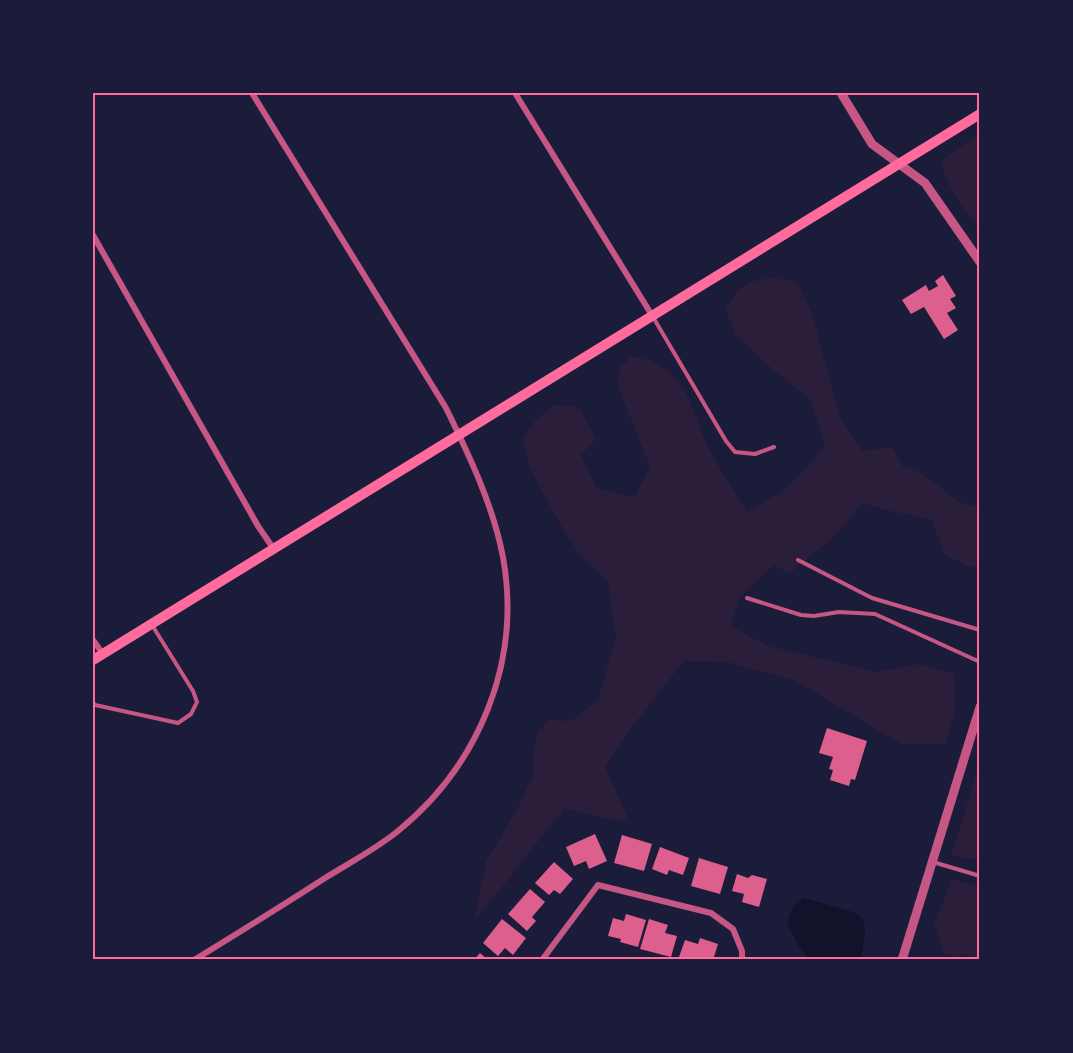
<svg xmlns="http://www.w3.org/2000/svg" width="1073" height="1053" font-family="Rubik,sans-serif">
<rect width="100%" height="100%" fill="#1b1b3a"/>
<g fill="#2a1e3b">
<path d="M980,133v98c-11,-19 -40,-50 -37,-72z"/>
<path d="M775,278l23,4 14,32 29,106 21,31 30,-4 11,20 17,5 40,30 20,6v58l-10,1 -26,-13 -12,-34 -46,-10 -23,-7 -30,35 -43,35 -17,-8 -32,31 -11,30 38,20 108,26 43,-8 36,10v36l-9,34h-45l-105,-63 -69,-19 -43,-1 -49,62 -30,44 25,56 -66,-14 -90,113 12,-60 31,-53 16,-33v-23l5,-22 11,-11 22,1 27,-21 18,-63 -8,-55 -25,-23 -19,-28 -35,-64 -6,-28 10,-16 20,-18 26,2 17,32 -15,16 16,33 37,10 16,-32 -33,-82 3,-16 11,-12c58,9 57,49 78,92 11,22 25,43 38,64l36,-21 42,-44 -14,-47 -48,-39 -28,-26 -9,-25c13,-26 22,-30 49,-32z"/>
<polygon points="980,763 980,864 974,859 951,856"/>
<polygon points="952,879 980,887 980,960 974,960 968,954 956,957 944,954 934,925"/>
</g>
<path fill="#12122b" d="M804,898l49,14 10,7 2,12 -4,29h-51c-11,-12 -16,-22 -23,-37l6,-17z"/>
<g fill="#dd5f8e">
<polygon points="943,275 956,296 950,299 956,308 947,313 958,330 944,339 924,307 911,314 902,300 926,285 929,291 938,286 935,281"/>
<polygon points="827,728 867,741 855,780 851,779 849,786 830,780 833,770 829,769 833,757 819,753"/>
<polygon points="595,834 607,861 589,869 586,861 574,866 566,847"/>
<polygon points="622,835 652,844 644,871 614,863"/>
<polygon points="660,847 689,858 683,875 669,870 667,875 652,869"/>
<polygon points="699,858 728,867 720,894 691,886"/>
<polygon points="554,862 573,879 560,894 554,890 549,895 535,883"/>
<polygon points="737,874 748,878 752,875 767,879 759,907 742,902 744,894 732,891"/>
<polygon points="530,889 545,902 532,917 536,921 527,931 508,914"/>
<polygon points="626,914 646,920 638,947 620,942 621,939 608,936 613,918 624,921"/>
<polygon points="502,919 526,938 513,955 505,948 498,956 483,943"/>
<polygon points="649,919 668,925 665,933 677,936 671,957 640,949"/>
<polygon points="700,938 718,944 713,960 689,960 679,957 685,940 698,944"/>
<polygon points="480,953 488,960 474,960"/>
</g>
<g fill="none" stroke-linecap="round" stroke-linejoin="round">
<g stroke="#c65784" stroke-width="4">
<polyline points="653,317 726,441 735,452 755,454 774,447"/>
<polyline points="798,560 872,598 980,630"/>
<polyline points="747,598 801,615 814,616 839,612 875,614 980,662"/>
<polyline points="93,703 95,705 178,723 191,714 197,702 193,691 152,625"/>
<polyline points="933,862 980,876"/>
</g>
<g stroke="#c65784" stroke-width="6">
<polyline points="515,93 653,317"/>
<polyline points="93,235 258,526 273,548"/>
<polyline points="93,640 103,654"/>
<path d="M194,960c44,-27 88,-54 131,-82 24,-15 51,-29 73,-47 81,-66 124,-169 105,-274 -10,-52 -34,-102 -57,-149l-194,-315"/>
<polyline points="542,960 598,885 711,913 733,929 742,951 742,960"/>
</g>
<g stroke="#c65784" stroke-width="9">
<polyline points="841,93 872,144 925,183 980,262"/>
<polyline points="902,960 980,707"/>
</g>
<polyline stroke="#ff6b9d" stroke-width="10" points="93,660 980,114"/>
</g>
<rect width="1073" height="1053" fill="none" stroke="#1b1b3a" stroke-width="189"/>
<rect x="94" y="94" width="884" height="864" fill="none" stroke="#ff6b9d" stroke-width="2"/>
</svg>
